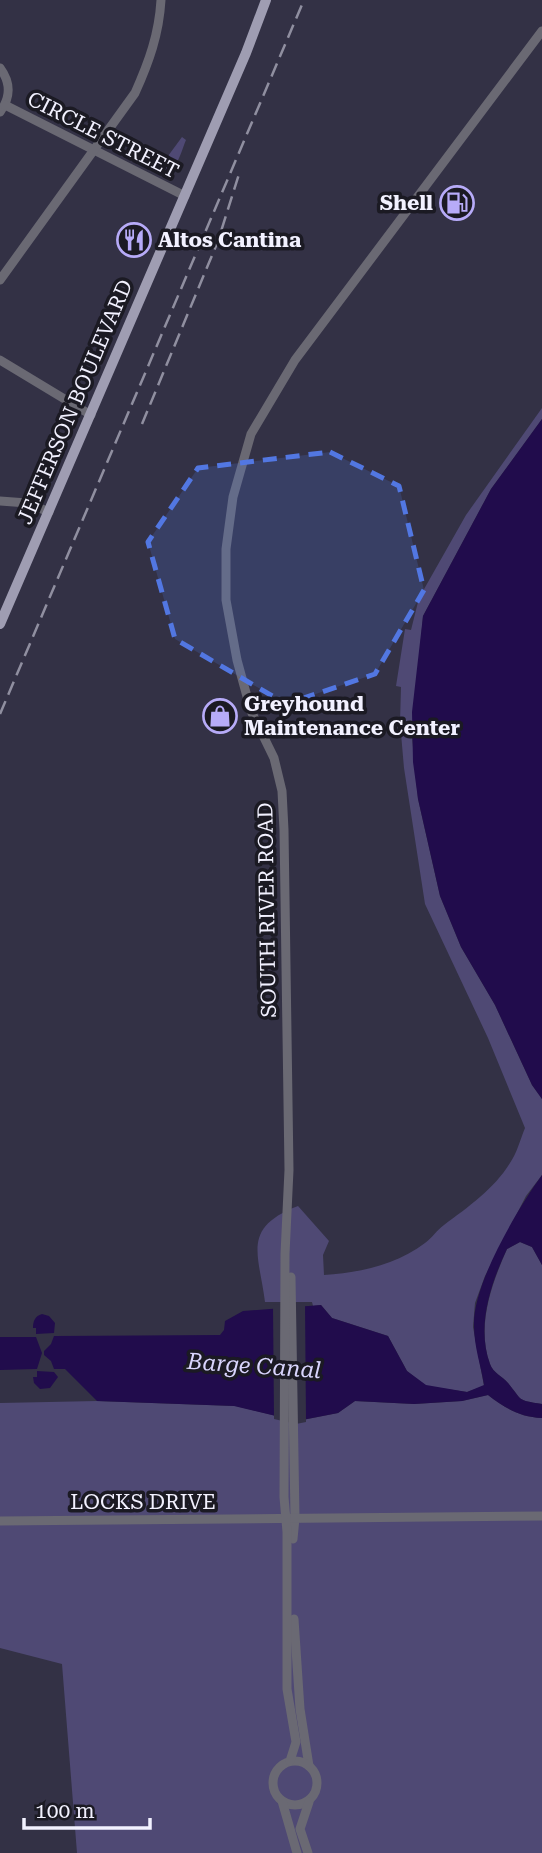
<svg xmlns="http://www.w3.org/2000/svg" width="542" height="1853" font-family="'Roboto Serif',serif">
<rect width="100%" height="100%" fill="#333145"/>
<g fill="#4f4974">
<path d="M182,137l4,3c-5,12 -12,42 -29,31z"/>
<path d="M542,408v11l-51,70 -68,127 -11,121 6,62 22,97 21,51 34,58 37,80 10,14v76l-16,21 -41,80 -10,27 -2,24 11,59 -17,6 -41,-6 -19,-15 -19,-35 -56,-18 -11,-13 -8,1 -1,-4h-47c-6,-48 -24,-74 33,-96l31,35 -6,14 1,20c34,-2 72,-10 101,-32 7,-5 12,-13 19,-18 24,-18 50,-36 66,-62 7,-10 10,-23 15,-35l-37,-90 -63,-134 -21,-136 -4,-46 1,-35 -5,-1 9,-57 6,1 8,-32 47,-83z"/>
<path d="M520,1242l12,5 10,18v139c-26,-4 -19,-3 -34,-21 -6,-7 -15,-10 -18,-19 -14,-38 2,-81 17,-115z"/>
<path d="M488,1395c17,13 32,22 54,23v435h-465l-15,-189 -62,-16v-245l97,-2 139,5 61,15 41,-8 17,-12 59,3 48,-3z"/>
</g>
<g fill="#210c4c">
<polygon points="542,419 542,1099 532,1085 495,1005 461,947 440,896 418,799 413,762 412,712 423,616 491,489"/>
<path d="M542,1175v90l-10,-18 -12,-5 -13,7c-16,34 -31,77 -17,115 3,9 12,12 18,19 15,18 8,17 34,21v14c-22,-1 -37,-10 -54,-23l-26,6 -48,3 -59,-3 -17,12 -41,8 -63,-15 -137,-5 -32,-32h-11l-3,-8 -7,-6v-4l7,-7 3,-8 166,-1 4,-5 1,-9 18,-10 78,-6 11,13 56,18 19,35 19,14 41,7 17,-7c-3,-19 -10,-39 -10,-59 -2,-41 44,-118 68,-151z"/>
<path d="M42,1314l7,2 6,7 -1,10 -18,1v-6h-3c0,-7 2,-12 9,-14z"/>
<polygon points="0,1337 36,1337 42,1353 37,1369 0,1370"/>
<polygon points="37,1371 54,1372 58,1377 50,1388 40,1389 34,1383 33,1377 37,1377"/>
</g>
<polygon fill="#333145" points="305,1303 306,1422 296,1424 274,1419 273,1305"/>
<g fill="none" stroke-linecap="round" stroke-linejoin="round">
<g stroke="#6a6973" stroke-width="9">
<path d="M0,68c11,15 11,29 0,44"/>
<polyline points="5,105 185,196"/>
<path d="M0,280l135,-187c14,-31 24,-59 26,-93"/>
<polyline points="0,360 91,415"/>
<polyline points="0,501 27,503 49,512"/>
<polyline points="291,1277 295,1518 293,1539"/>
<polyline points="0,1521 542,1516"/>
<polyline points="294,1619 300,1709 309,1766"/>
<circle cx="295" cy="1783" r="22"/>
<polyline points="290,1761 296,1742 287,1689 287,1532 284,1497 285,1254 289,1170 284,830 282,791 274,758 251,711 237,660 226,600 226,549 233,497 251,434 295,360 542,31"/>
<polyline points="282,1801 297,1853"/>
<polyline points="308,1853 300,1829 309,1802"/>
</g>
<polyline stroke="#9f9db2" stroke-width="10" points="0,624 246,53 266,0"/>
<g stroke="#908fa0" stroke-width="2.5" stroke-dasharray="14 7" stroke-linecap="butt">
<polyline points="142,424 218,241 239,174"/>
<polyline points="0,714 304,0"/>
</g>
</g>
<path fill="#5277e2" fill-opacity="0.2" stroke="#5277e2" stroke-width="5" stroke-dasharray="14 9" stroke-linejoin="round" d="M330,452l69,34 25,104 -49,84 -89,30 -111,-65 -27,-97 50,-74z"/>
<defs>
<g id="fuel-ring" transform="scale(1.75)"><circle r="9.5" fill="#1b1a23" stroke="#b7abf8" stroke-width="1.5"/><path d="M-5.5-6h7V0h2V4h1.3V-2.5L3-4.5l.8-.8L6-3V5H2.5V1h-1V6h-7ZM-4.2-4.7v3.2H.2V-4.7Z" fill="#b7abf8"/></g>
<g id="restaurant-ring" transform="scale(1.75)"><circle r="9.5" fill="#1b1a23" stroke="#b7abf8" stroke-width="1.5"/><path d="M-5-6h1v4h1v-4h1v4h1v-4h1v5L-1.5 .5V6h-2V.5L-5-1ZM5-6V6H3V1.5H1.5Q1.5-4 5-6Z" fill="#b7abf8"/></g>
<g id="shop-ring" transform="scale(1.75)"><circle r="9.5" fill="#1b1a23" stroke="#b7abf8" stroke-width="1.5"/><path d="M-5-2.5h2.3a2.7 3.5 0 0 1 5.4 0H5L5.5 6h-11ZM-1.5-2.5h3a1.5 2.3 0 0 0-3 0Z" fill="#b7abf8"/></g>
</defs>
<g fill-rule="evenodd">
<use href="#fuel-ring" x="457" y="203"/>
<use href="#restaurant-ring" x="134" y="240"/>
<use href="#shop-ring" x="220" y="716"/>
</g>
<g text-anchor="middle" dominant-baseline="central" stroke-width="7" stroke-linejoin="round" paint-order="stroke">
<g font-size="21" fill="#f2f1ff" stroke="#1b1a23">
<text transform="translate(103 135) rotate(27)">CIRCLE STREET</text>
<text transform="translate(75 402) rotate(-67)">JEFFERSON BOULEVARD</text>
<text transform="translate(267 910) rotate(-91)">SOUTH RIVER ROAD</text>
<text x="143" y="1502">LOCKS DRIVE</text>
</g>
<g font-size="21" font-weight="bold" fill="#f2f1ff" stroke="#1b1a23" text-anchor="start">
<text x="433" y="203" text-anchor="end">Shell</text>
<text x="158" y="240">Altos Cantina</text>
<text x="244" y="704">Greyhound<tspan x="244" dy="24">Maintenance Center</tspan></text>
</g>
<g font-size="23" font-style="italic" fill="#d9d5fd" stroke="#1b1a23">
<text transform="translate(254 1366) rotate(4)">Barge Canal</text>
</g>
</g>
<path d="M24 1818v10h126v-10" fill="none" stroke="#f2f1ff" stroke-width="3.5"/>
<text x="35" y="1818" font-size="21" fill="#f2f1ff" stroke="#1b1a23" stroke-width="5" paint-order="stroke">100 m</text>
</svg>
